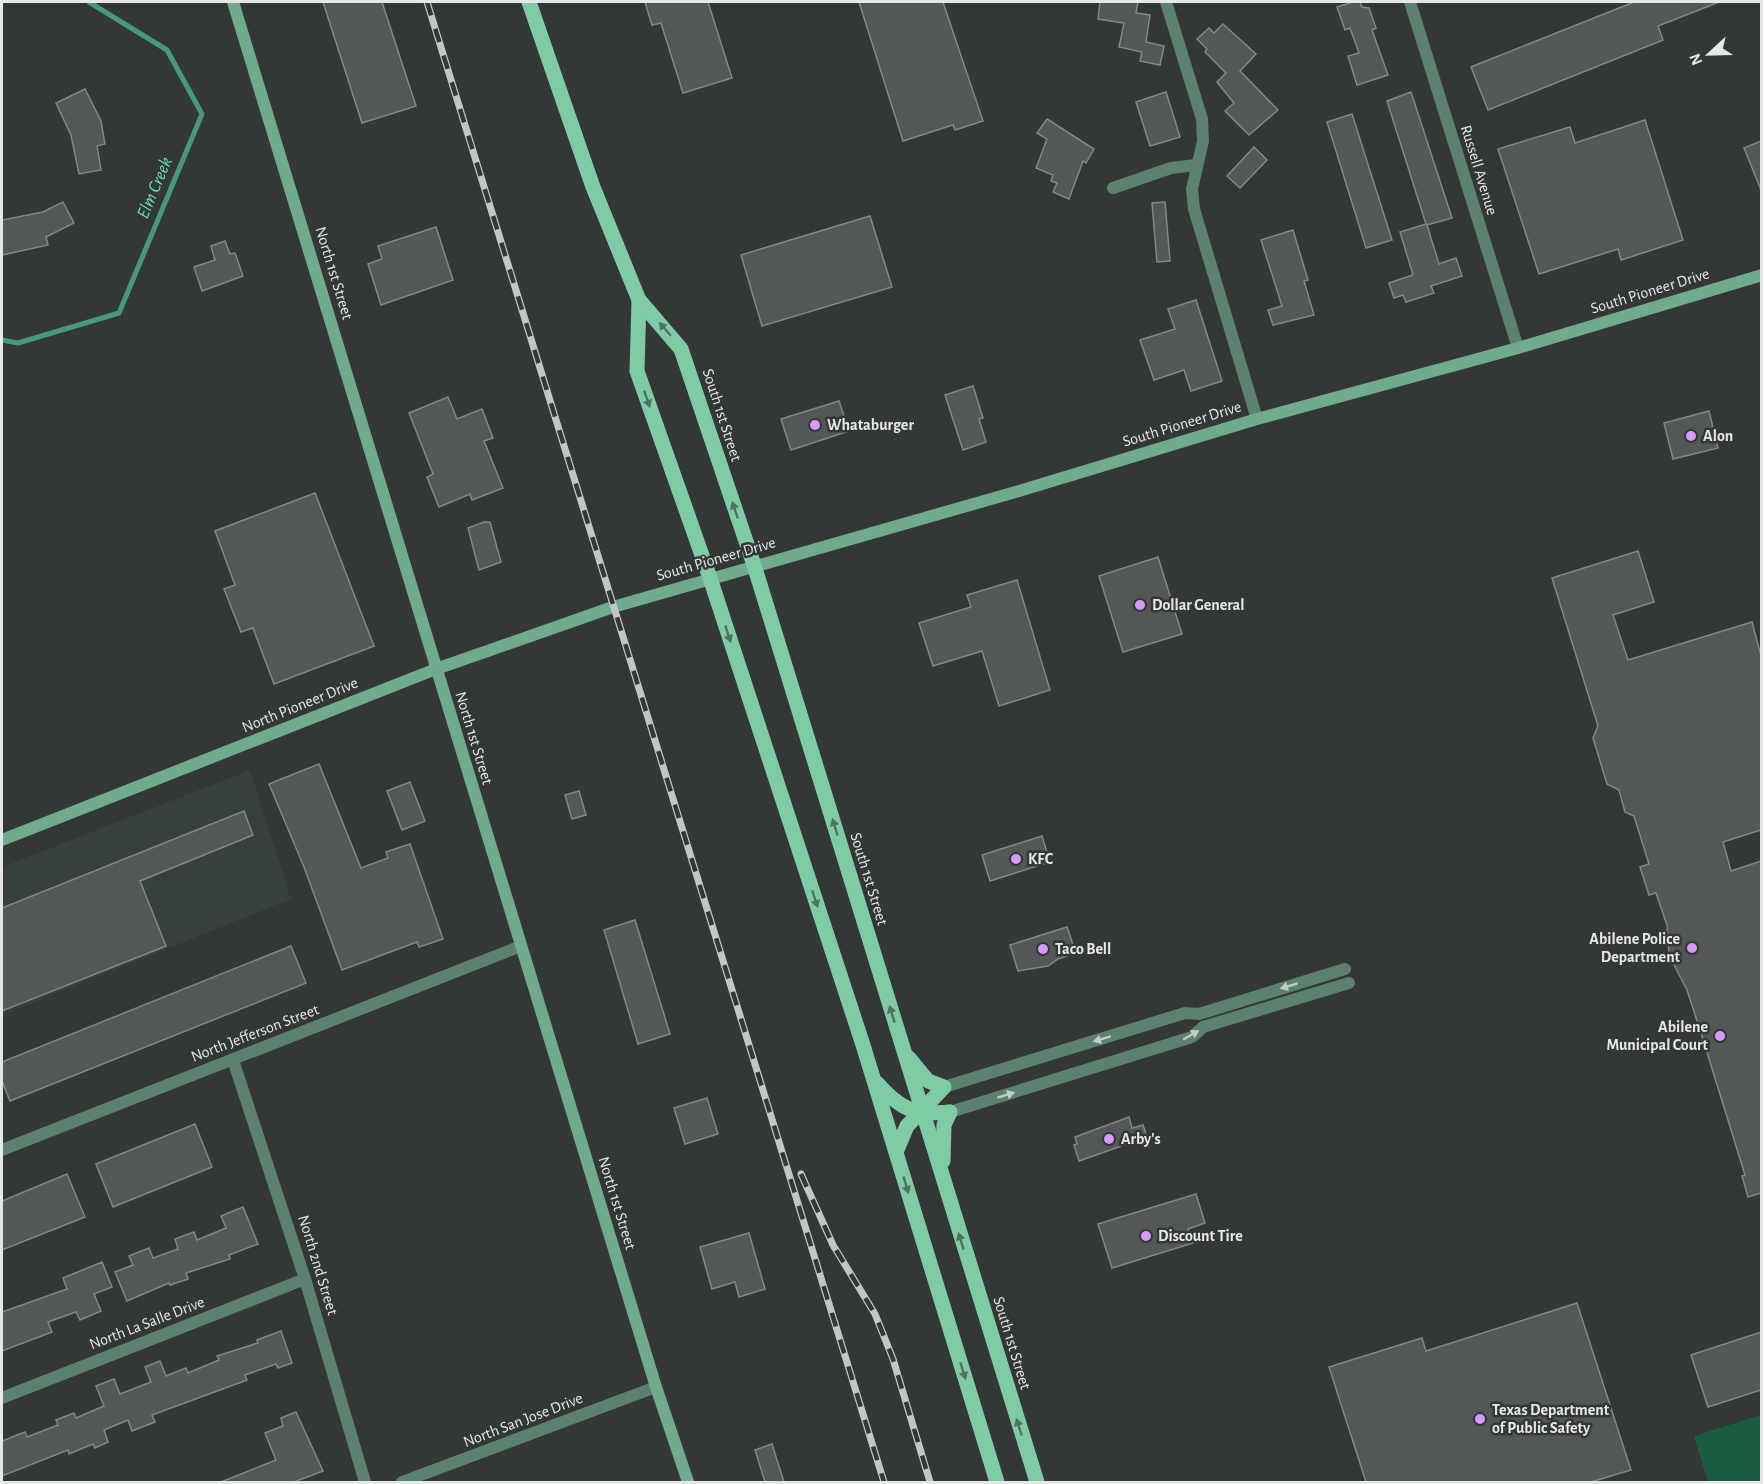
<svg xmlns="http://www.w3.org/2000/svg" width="1763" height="1484" font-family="'Alegreya Sans',sans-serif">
<rect width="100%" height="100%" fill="#333735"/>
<polygon fill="#36413b" points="250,770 291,899 2,1015 2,867"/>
<polygon fill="#1a5c41" points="1761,1415 1761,1482 1708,1482 1694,1436"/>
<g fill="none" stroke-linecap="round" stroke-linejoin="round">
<polyline stroke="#47997e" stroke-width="5" points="2,340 18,343 119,313 202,114 167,50 89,2"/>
</g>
<g fill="#535755" stroke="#838886" stroke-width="1.5">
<polygon points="323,2 382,2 416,106 362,123"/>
<polygon points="645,2 708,2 732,78 683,93 661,23 652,25"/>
<polygon points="859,2 943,2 983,121 955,130 953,125 903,141"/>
<polygon points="1100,2 1138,2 1136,13 1150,15 1146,42 1164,46 1160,65 1140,61 1142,52 1119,47 1124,23 1098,19"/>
<polygon points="1353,2 1360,2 1362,7 1369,8 1376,28 1372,30 1388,75 1357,85 1348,56 1359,53 1350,28 1345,30 1337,7"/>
<polygon points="1634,2 1719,2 1658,26 1663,40 1488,110 1471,67"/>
<polygon points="1223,24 1256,54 1240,71 1278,110 1249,135 1225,111 1234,103 1217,82 1226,73 1205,52 1207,49 1197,39 1209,28 1214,33"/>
<polygon points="85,89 101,121 105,144 97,146 101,170 79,174 71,135 56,103"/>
<polygon points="1166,92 1180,137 1150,146 1136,102"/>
<polygon points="1411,92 1452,218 1427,225 1439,264 1456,258 1462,276 1431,286 1434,293 1406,302 1403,295 1394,298 1389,283 1413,275 1400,232 1426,224 1387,101"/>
<polygon points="1352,114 1392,240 1366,248 1327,122"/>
<polygon points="1047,119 1094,149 1086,163 1083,161 1069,199 1053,192 1057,183 1051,181 1053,175 1036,168 1047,139 1037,133"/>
<polygon points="1645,120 1683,240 1621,260 1618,249 1539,274 1498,149 1570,127 1575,143"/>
<polygon points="1761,141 1761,190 1744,148"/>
<polygon points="1254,147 1267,160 1240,188 1227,176"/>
<polygon points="63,202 74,223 46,237 48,245 2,255 2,220 43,212"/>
<polygon points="1165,202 1170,261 1157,262 1152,203"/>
<polygon points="870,216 892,287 762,326 741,255"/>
<polygon points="436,227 453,280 381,305 368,264 382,259 378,246"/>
<polygon points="1293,230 1308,280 1304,281 1314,315 1273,325 1268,310 1282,306 1261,240"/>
<polygon points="225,241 230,254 235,253 243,276 202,291 194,267 215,260 211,246"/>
<polygon points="1196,300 1222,381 1191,391 1184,370 1154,380 1140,340 1175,329 1168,309"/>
<polygon points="973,386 983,418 979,419 986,442 963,450 945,395"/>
<polygon points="448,397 457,419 482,409 493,438 484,441 503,488 472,500 470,494 439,507 427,477 433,474 409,413"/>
<polygon points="839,401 849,431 791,450 781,419"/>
<polygon points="1709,411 1718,448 1673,459 1664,423"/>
<polygon points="315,493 374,646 274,684 253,628 241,632 224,589 235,585 215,531"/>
<polygon points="484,522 490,522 501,562 479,570 468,528"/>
<polygon points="1638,551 1654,602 1613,615 1628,660 1752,622 1761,656 1761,830 1723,842 1731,871 1761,861 1761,1193 1748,1197 1742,1176 1745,1175 1701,1033 1687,990 1669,955 1667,925 1656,893 1649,895 1640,867 1649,864 1634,816 1625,812 1619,790 1607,784 1593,738 1598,726 1552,578"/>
<polygon points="1158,557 1182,634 1123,652 1099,576"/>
<polygon points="1017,580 1050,690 999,706 982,651 933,666 919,623 971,607 967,595"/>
<polygon points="319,764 361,868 388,858 386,852 410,844 443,939 419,947 417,942 342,970 304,867 269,784"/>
<polygon points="410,782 425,821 402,830 387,791"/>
<polygon points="579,791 586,815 572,819 565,795"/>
<polygon points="244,811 253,835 140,881 166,946 2,1011 2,908"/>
<polygon points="1042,836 1050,862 990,881 982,855"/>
<polygon points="635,920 670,1034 638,1044 604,930"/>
<polygon points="1067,927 1076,953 1058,959 1048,966 1018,971 1010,945"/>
<polygon points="291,946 306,983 10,1101 2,1081 2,1062"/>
<polygon points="707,1098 718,1134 685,1144 674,1108"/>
<polygon points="1129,1117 1132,1128 1143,1125 1147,1137 1079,1161 1074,1145 1077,1144 1075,1137"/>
<polygon points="195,1124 212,1167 113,1207 96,1164"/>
<polygon points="67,1174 85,1217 2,1250 2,1201"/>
<polygon points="1196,1194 1205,1223 1188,1229 1193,1243 1112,1268 1098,1224"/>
<polygon points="243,1207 258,1244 229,1255 230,1259 186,1273 188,1279 170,1285 169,1283 127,1301 115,1272 133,1265 129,1256 149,1248 153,1258 178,1249 175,1239 194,1232 197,1240 226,1228 221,1216"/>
<polygon points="749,1233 765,1289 739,1297 735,1282 712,1289 700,1247"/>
<polygon points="102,1262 112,1287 94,1294 101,1311 80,1320 76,1312 48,1322 52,1332 2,1351 2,1312 67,1289 63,1278"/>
<polygon points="1577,1303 1631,1470 1591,1482 1366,1482 1329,1367 1422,1338 1426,1351"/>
<polygon points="281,1331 292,1363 278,1368 276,1364 245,1375 247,1380 152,1415 155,1422 132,1431 128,1420 104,1430 108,1442 95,1448 93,1444 69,1454 68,1450 2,1476 2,1441 25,1432 27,1437 58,1425 56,1420 74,1413 76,1418 104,1406 96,1386 114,1379 120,1394 151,1382 145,1367 160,1361 166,1376 186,1368 188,1373 219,1360 217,1356 258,1343 257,1340"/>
<polygon points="1761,1332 1761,1390 1708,1407 1691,1355"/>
<polygon points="296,1412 323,1471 294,1482 221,1482 276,1460 265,1433 283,1426 281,1418"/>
<polygon points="772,1444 784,1482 765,1482 755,1450"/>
</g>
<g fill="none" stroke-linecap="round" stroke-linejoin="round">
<g stroke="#5d816f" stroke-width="12">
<polyline points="1166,2 1202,119 1203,141 1192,189 1194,209 1257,419"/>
<polyline points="1410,2 1518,348"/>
<polyline points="1113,188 1171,168 1196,165"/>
<polyline points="233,1060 305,1279 365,1482"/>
<polyline points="944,1087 1185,1013 1199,1014 1345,969"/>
<polyline points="950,1112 1192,1037 1203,1027 1349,983"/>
<polyline points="2,1150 521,946"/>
<polyline points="2,1398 305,1279"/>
<polyline points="402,1482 656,1387"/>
</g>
<g stroke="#71ab8e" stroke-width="12">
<polyline points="233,2 656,1387 688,1482"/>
<polyline points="2,840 436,669 613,607 1019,491 1257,419 1518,348 1762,275"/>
</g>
<g stroke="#7fcba6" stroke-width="15">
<polyline points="529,2 593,187 639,300 681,349 754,565 1037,1482"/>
<polyline points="639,300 637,371 710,578 863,1045 997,1482"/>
<path d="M877,1083c24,27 37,32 73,29"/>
<polyline points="896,1152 907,1126 944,1087 928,1081 909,1058"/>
<polyline points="943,1161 944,1125 950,1112"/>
</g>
<g stroke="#c3c6c4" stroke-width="7">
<g id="rail">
<polyline points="427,2 884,1482"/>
<polyline points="801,1174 833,1245 875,1314 893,1359 930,1482"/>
</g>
</g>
<use href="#rail" stroke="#333735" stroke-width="4.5" stroke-dasharray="14" stroke-linecap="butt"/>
</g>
<defs><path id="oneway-solid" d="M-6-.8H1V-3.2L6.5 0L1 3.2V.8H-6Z" transform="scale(1.5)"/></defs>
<g fill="#517262">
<use href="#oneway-solid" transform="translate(665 329) rotate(-131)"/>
<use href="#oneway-solid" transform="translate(647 399) rotate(71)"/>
<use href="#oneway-solid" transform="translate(735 510) rotate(-109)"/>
<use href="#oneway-solid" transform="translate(728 634) rotate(72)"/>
<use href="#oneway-solid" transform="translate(835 827) rotate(-107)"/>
<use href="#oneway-solid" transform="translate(815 899) rotate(72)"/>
<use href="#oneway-solid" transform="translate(892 1014) rotate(-107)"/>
<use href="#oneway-solid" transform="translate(906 1185) rotate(73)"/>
<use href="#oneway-solid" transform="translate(961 1241) rotate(-107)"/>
<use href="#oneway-solid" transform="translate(963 1371) rotate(73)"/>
<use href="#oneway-solid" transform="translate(1019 1427) rotate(-108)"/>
</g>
<g fill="#c3cec8">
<use href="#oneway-solid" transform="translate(1289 986) rotate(163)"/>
<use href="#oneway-solid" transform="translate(1191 1035) rotate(-30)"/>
<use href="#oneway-solid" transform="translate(1102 1039) rotate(163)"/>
<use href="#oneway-solid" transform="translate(1006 1095) rotate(-17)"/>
</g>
<g fill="#d69bf9" stroke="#333735" stroke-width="2">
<circle cx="815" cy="425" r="6"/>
<circle cx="1691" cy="436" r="6"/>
<circle cx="1140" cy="605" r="6"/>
<circle cx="1016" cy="859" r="6"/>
<circle cx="1692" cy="948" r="6"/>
<circle cx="1043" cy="949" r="6"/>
<circle cx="1720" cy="1036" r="6"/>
<circle cx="1109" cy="1139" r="6"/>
<circle cx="1146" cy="1236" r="6"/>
<circle cx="1480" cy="1419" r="6"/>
</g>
<g text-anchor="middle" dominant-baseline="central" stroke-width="5" stroke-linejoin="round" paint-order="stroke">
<g font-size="16" fill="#e5e8e6" stroke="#333735">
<text transform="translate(1479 170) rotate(73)">Russell Avenue</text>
<text transform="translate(334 273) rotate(73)">North 1st Street</text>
<text transform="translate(1650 291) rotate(-17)">South Pioneer Drive</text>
<text transform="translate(722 415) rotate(72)">South 1st Street</text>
<text transform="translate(1182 424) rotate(-17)">South Pioneer Drive</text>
<text transform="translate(716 559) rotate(-16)">South Pioneer Drive</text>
<text transform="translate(300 705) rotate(-22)">North Pioneer Drive</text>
<text transform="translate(474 738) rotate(73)">North 1st Street</text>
<text transform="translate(869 879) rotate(73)">South 1st Street</text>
<text transform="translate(255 1033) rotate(-21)">North Jefferson Street</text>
<text transform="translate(617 1203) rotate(73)">North 1st Street</text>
<text transform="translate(318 1265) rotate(73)">North 2nd Street</text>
<text transform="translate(147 1323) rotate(-21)">North La Salle Drive</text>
<text transform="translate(1012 1343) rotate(73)">South 1st Street</text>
<text transform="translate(523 1420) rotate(-21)">North San Jose Drive</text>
</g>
<g font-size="16" font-weight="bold" fill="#e5e8e6" stroke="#333735" text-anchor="start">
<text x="827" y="425">Whataburger</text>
<text x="1703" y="436">Alon</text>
<text x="1152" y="605">Dollar General</text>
<text x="1028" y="859">KFC</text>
<text x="1680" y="939" text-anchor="end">Abilene Police<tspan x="1680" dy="18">Department</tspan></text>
<text x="1055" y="949">Taco Bell</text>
<text x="1708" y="1027" text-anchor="end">Abilene<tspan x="1708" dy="18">Municipal Court</tspan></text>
<text x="1121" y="1139">Arby's</text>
<text x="1158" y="1236">Discount Tire</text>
<text x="1492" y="1410">Texas Department<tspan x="1492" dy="18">of Public Safety</tspan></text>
</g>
<g font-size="18" font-style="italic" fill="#67e7af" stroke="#333735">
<text transform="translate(155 188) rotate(-67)">Elm Creek</text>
</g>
</g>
<rect width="1763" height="1484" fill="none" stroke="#e5e8e6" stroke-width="6"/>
<g transform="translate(1709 54) rotate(248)" stroke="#333735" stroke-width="4.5" paint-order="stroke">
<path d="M0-4.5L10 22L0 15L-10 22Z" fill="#e5e8e6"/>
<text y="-9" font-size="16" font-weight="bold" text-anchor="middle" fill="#e5e8e6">N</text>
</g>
</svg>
